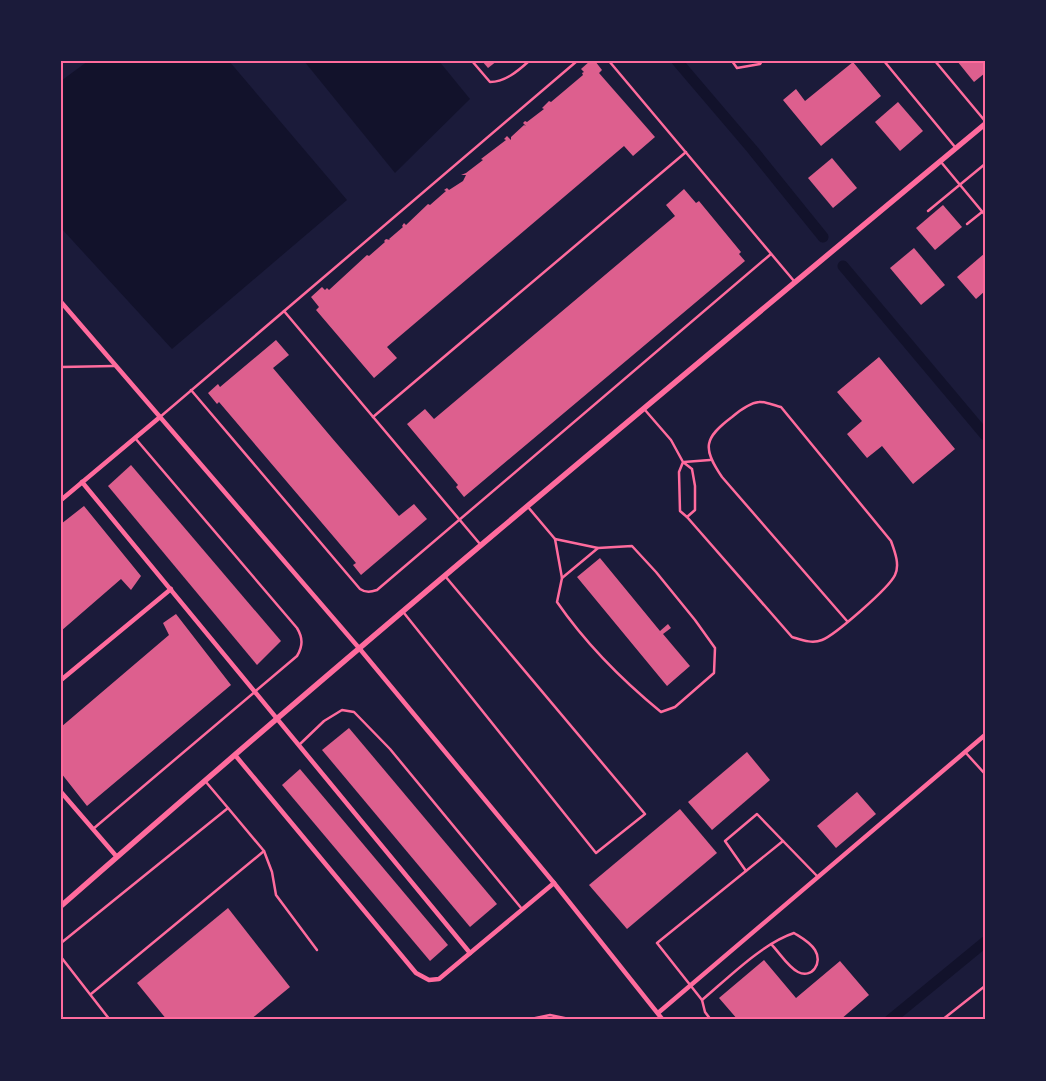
<svg xmlns="http://www.w3.org/2000/svg" width="1046" height="1081" font-family="Inter,sans-serif">
<rect width="100%" height="100%" fill="#1b1b3a"/>
<g fill="#12122b">
<polygon points="88,61 229,61 347,200 172,349 61,228 61,81"/>
<polygon points="304,61 439,61 470,99 395,173"/>
</g>
<g fill="none" stroke-linecap="round" stroke-linejoin="round">
<g stroke="#12122b" stroke-width="11">
<polyline points="677,61 752,149 823,237"/>
<polyline points="843,266 985,435"/>
<polyline points="890,1020 985,942"/>
</g>
</g>
<g fill="#dd5f8e">
<polygon points="482,61 497,61 488,68"/>
<polygon points="590,61 595,61 602,70 599,73 655,137 633,156 624,146 387,347 397,358 374,378 316,310 319,307 311,297 322,287 325,290 327,288 329,290 367,255 369,256 385,242 384,241 386,239 390,240 389,239 403,227 402,226 404,223 406,225 428,204 430,205 446,191 444,190 447,188 449,190 463,181 466,175 461,175 466,173 483,160 481,159 506,140 504,139 507,136 511,140 511,137 524,125 526,126 523,123 525,121 527,122 544,109 542,108 549,101 551,102 583,75 582,73 584,72 581,69"/>
<polygon points="957,61 985,61 985,73 974,82"/>
<polygon points="853,62 881,96 821,146 783,100 796,89 805,101"/>
<polygon points="898,102 923,131 900,151 875,122"/>
<polygon points="832,158 857,188 833,208 808,178"/>
<polygon points="684,189 696,203 699,201 741,252 739,254 745,261 464,497 456,487 458,485 407,424 425,409 434,419 675,216 666,205"/>
<polygon points="943,205 962,227 935,250 916,228"/>
<polygon points="914,248 945,285 921,305 890,268"/>
<polygon points="985,253 985,291 976,299 957,277"/>
<polygon points="276,340 289,355 273,368 332,438 399,516 414,504 427,519 361,575 353,565 356,563 219,402 217,404 208,393 218,384 220,387"/>
<polygon points="879,357 955,449 913,484 882,446 867,458 847,434 862,421 837,392"/>
<polygon points="131,465 281,641 257,665 108,486"/>
<polygon points="84,506 141,576 131,590 121,579 61,631 61,524"/>
<polygon points="600,558 660,631 668,624 671,628 663,634 690,666 667,686 577,577"/>
<polygon points="176,614 231,685 87,806 61,773 61,727 169,635 163,623"/>
<polygon points="349,728 497,904 470,927 322,750"/>
<polygon points="747,752 770,780 712,830 688,802"/>
<polygon points="300,769 448,945 430,961 282,785"/>
<polygon points="857,792 876,814 836,848 817,826"/>
<polygon points="680,809 717,853 627,929 589,885"/>
<polygon points="228,908 290,987 250,1020 167,1020 137,983"/>
<polygon points="764,960 796,998 840,961 869,995 840,1020 738,1020 719,998"/>
</g>
<g fill="none" stroke-linecap="round" stroke-linejoin="round">
<g stroke="#ff6b9d" stroke-width="2.5">
<path d="M472,61l18,21c15,0 28,-11 39,-21"/>
<polyline points="609,61 794,281"/>
<polyline points="732,61 737,68 760,64 762,61"/>
<polyline points="884,61 955,147"/>
<polyline points="935,61 985,121"/>
<polyline points="941,162 985,215"/>
<polyline points="928,211 985,164"/>
<polyline points="967,224 982,212"/>
<polyline points="284,311 480,544"/>
<polyline points="61,367 114,366"/>
<path d="M191,390l169,199c6,4 11,3 17,1l394,-336"/>
<polyline points="645,410 671,440 683,462 692,469 695,486 695,510 687,517 680,511 679,472 683,462"/>
<polyline points="160,417 577,61"/>
<polyline points="373,417 686,152"/>
<polyline points="684,462 710,460"/>
<polyline points="528,507 555,539"/>
<path d="M687,517l105,120c10,3 20,7 30,3 13,-5 67,-52 73,-65 5,-10 0,-23 -4,-34l-110,-134c-6,-1 -16,-6 -22,-5 -10,1 -20,9 -27,15 -28,21 -30,31 -10,60l125,144"/>
<path d="M555,539l43,9 34,-2 24,26 39,48 20,28 -1,25 -39,34 -14,5c-39,-32 -75,-68 -104,-110l5,-24z"/>
<polyline points="562,578 598,548"/>
<polyline points="404,613 596,853 645,814 445,576"/>
<polyline points="299,745 324,721 342,710 354,712 390,749 522,909"/>
<polyline points="966,753 985,774"/>
<polyline points="206,782 228,808"/>
<path d="M93,829l204,-173c6,-10 6,-18 0,-28l-162,-190"/>
<polyline points="264,851 272,872 276,895 317,950"/>
<polyline points="746,871 725,841 757,814 783,841"/>
<polyline points="61,943 228,808 264,851 91,994"/>
<polyline points="61,957 110,1020"/>
<polyline points="702,1000 657,943 783,841 818,877"/>
<polyline points="526,1020 550,1015 574,1020"/>
<path d="M711,1020l-6,-8 -3,-12c26,-22 61,-57 92,-67 8,5 16,9 21,17 8,13 -3,29 -17,22 -10,-5 -19,-20 -27,-28"/>
<polyline points="942,1020 985,986"/>
</g>
<g stroke="#ff6b9d" stroke-width="4.5">
<polyline points="61,302 359,648 554,883 663,1020"/>
<polyline points="82,482 470,953"/>
<polyline points="61,500 160,417"/>
<polyline points="61,680 171,589"/>
<polyline points="235,755 416,973 429,980 439,979 554,883"/>
<polyline points="61,792 117,857"/>
<polyline points="658,1013 985,735"/>
</g>
<g stroke="#ff6b9d" stroke-width="5.5">
<path d="M61,906c303,-266 614,-524 924,-782"/>
<polyline points="61,1019 62,1020"/>
</g>
</g>
<rect width="1046" height="1081" fill="none" stroke="#1b1b3a" stroke-width="125"/>
<rect x="62" y="62" width="922" height="956" fill="none" stroke="#ff6b9d" stroke-width="2"/>
</svg>
